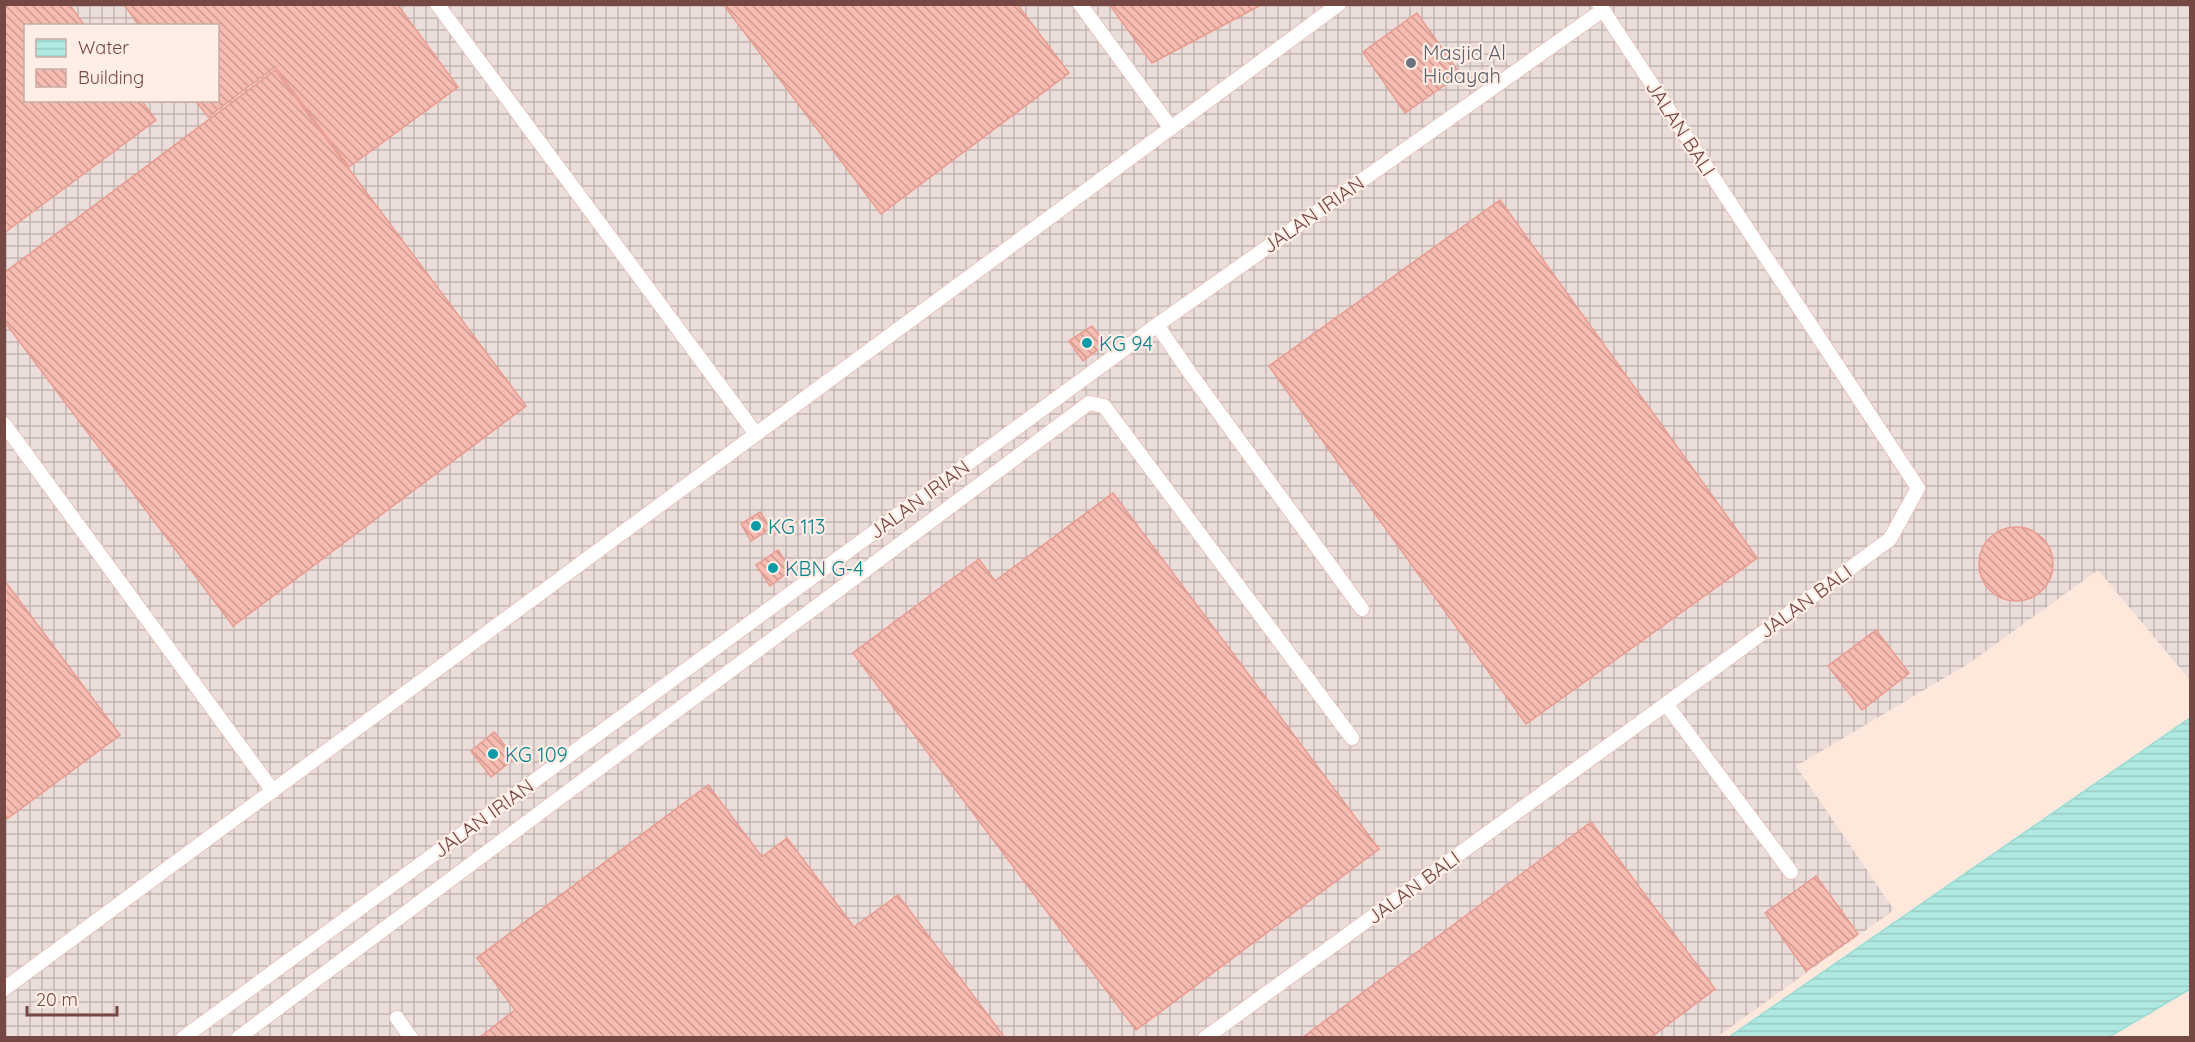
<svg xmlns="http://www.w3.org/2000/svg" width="2195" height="1042" font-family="Quicksand,sans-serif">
<defs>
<pattern id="industrial-grid" width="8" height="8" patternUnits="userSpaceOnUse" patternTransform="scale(1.5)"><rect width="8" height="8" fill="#ebddda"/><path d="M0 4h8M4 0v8" fill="none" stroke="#c3b5b2"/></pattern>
<pattern id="water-rules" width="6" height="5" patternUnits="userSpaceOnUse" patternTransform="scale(1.5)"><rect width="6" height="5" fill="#b0e9e2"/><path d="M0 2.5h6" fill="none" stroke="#9bc9c3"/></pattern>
<pattern id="building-back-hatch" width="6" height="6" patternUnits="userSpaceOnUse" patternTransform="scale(1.5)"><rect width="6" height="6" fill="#f6bbb1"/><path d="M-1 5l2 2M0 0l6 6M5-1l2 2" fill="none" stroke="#cc9a92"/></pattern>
</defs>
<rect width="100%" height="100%" fill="#fee8dc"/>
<path fill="url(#industrial-grid)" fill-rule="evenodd" d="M5,5h2185v675l-92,-110 -130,94 -172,102 98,144 -177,127 -1712,1zM26,26h192v74h-192z"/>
<polygon fill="url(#water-rules)" stroke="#95dcd4" stroke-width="1.5" points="2190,718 2190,989 2109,1037 1729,1037"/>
<g fill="url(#building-back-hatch)" stroke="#ea9b90" stroke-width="1.5">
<polygon points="4,4 69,4 85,26 26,26 26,100 141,100 156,120 4,233"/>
<polygon points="124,4 397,4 458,87 349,167 275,67 208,117 195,100 218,100 218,26 139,26"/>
<polygon points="723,4 1017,4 1069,73 881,214"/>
<polygon points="1109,4 1263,4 1152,63"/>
<polygon points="1417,13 1460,74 1405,113 1363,52"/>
<polygon points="275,70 526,406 233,626 4,321 4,273"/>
<polygon points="1500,200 1757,558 1526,724 1269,366"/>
<polygon points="1092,326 1105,344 1083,361 1069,341"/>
<polygon points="1113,493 1379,849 1136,1030 853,653 979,559 995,581"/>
<polygon points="760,512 771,528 751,541 741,524"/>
<circle cx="2016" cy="564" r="37"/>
<polygon points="778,550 791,570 770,586 756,565"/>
<polygon points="4,580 120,735 4,821"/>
<polygon points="1876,630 1909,673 1862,710 1828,666"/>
<polygon points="494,732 515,758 491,777 471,751"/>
<polygon points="708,785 762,857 787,838 854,927 898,895 1005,1038 479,1038 515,1010 477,958"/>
<polygon points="1591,822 1715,989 1650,1038 1302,1038"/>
<polygon points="1816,876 1858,934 1806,971 1765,913"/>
</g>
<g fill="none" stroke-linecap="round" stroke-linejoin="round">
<g stroke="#e8c6bd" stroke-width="16">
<g id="lane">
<polyline points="437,4 756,434"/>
<polyline points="1080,4 1171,128"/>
<polyline points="1157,325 1190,373 1362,609"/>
<polyline points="4,424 273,791"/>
<polyline points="1666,704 1791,872"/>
<polyline points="4,989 1339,4"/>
<polyline points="397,1018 411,1038"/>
<polyline points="183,1038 1157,325 1603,10"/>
<polyline points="238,1038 1089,403 1104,406 1352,738"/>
<polyline points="1205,1038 1666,704 1890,539 1918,488 1599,4"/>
</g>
</g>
<use href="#lane" stroke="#fff" stroke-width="14"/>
</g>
<circle fill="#6b7280" stroke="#ffeee5" stroke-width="2" cx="1411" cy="63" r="6"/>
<g fill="#0f9aa8" stroke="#ffeee5" stroke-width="2">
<circle cx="1087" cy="343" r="6"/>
<circle cx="756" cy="526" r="6"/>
<circle cx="773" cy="568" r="6"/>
<circle cx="493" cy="754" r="6"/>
</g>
<g text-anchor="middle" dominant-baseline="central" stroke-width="4.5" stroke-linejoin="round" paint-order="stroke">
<g font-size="20" fill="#5b616d" stroke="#ffeee5" text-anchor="start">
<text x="1423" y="52">Masjid Al<tspan x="1423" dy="23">Hidayah</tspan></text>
</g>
<g font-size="20" fill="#754843" stroke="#ffeee5">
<text transform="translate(1681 128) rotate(57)">JALAN BALI</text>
<text transform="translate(1313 214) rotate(-35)">JALAN IRIAN</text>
<text transform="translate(919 499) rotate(-36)">JALAN IRIAN</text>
<text transform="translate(1805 601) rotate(-36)">JALAN BALI</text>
<text transform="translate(483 818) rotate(-36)">JALAN IRIAN</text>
<text transform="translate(1413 887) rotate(-36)">JALAN BALI</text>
</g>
<g font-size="20" fill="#0d838f" stroke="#ffeee5" text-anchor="start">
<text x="1099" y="343">KG 94</text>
<text x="768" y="526">KG 113</text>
<text x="785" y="568">KBN G-4</text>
<text x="505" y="754">KG 109</text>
</g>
</g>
<rect width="2195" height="1042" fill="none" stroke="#754843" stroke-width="12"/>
<rect x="24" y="24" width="195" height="78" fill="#ffeee5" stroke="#c8aca4" stroke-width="1.5"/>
<rect x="36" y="39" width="30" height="18" fill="url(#water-rules)" stroke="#c8aca4" stroke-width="1.5"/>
<text x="78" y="54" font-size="18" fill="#754843">Water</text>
<rect x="36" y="69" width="30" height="18" fill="url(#building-back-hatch)" stroke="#c8aca4" stroke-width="1.5"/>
<text x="78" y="84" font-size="18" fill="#754843">Building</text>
<path d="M27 1006v9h90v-9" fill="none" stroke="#754843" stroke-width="3"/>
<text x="36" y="1006" font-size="18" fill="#754843" stroke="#ffeee5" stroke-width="4.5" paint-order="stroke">20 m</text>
</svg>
